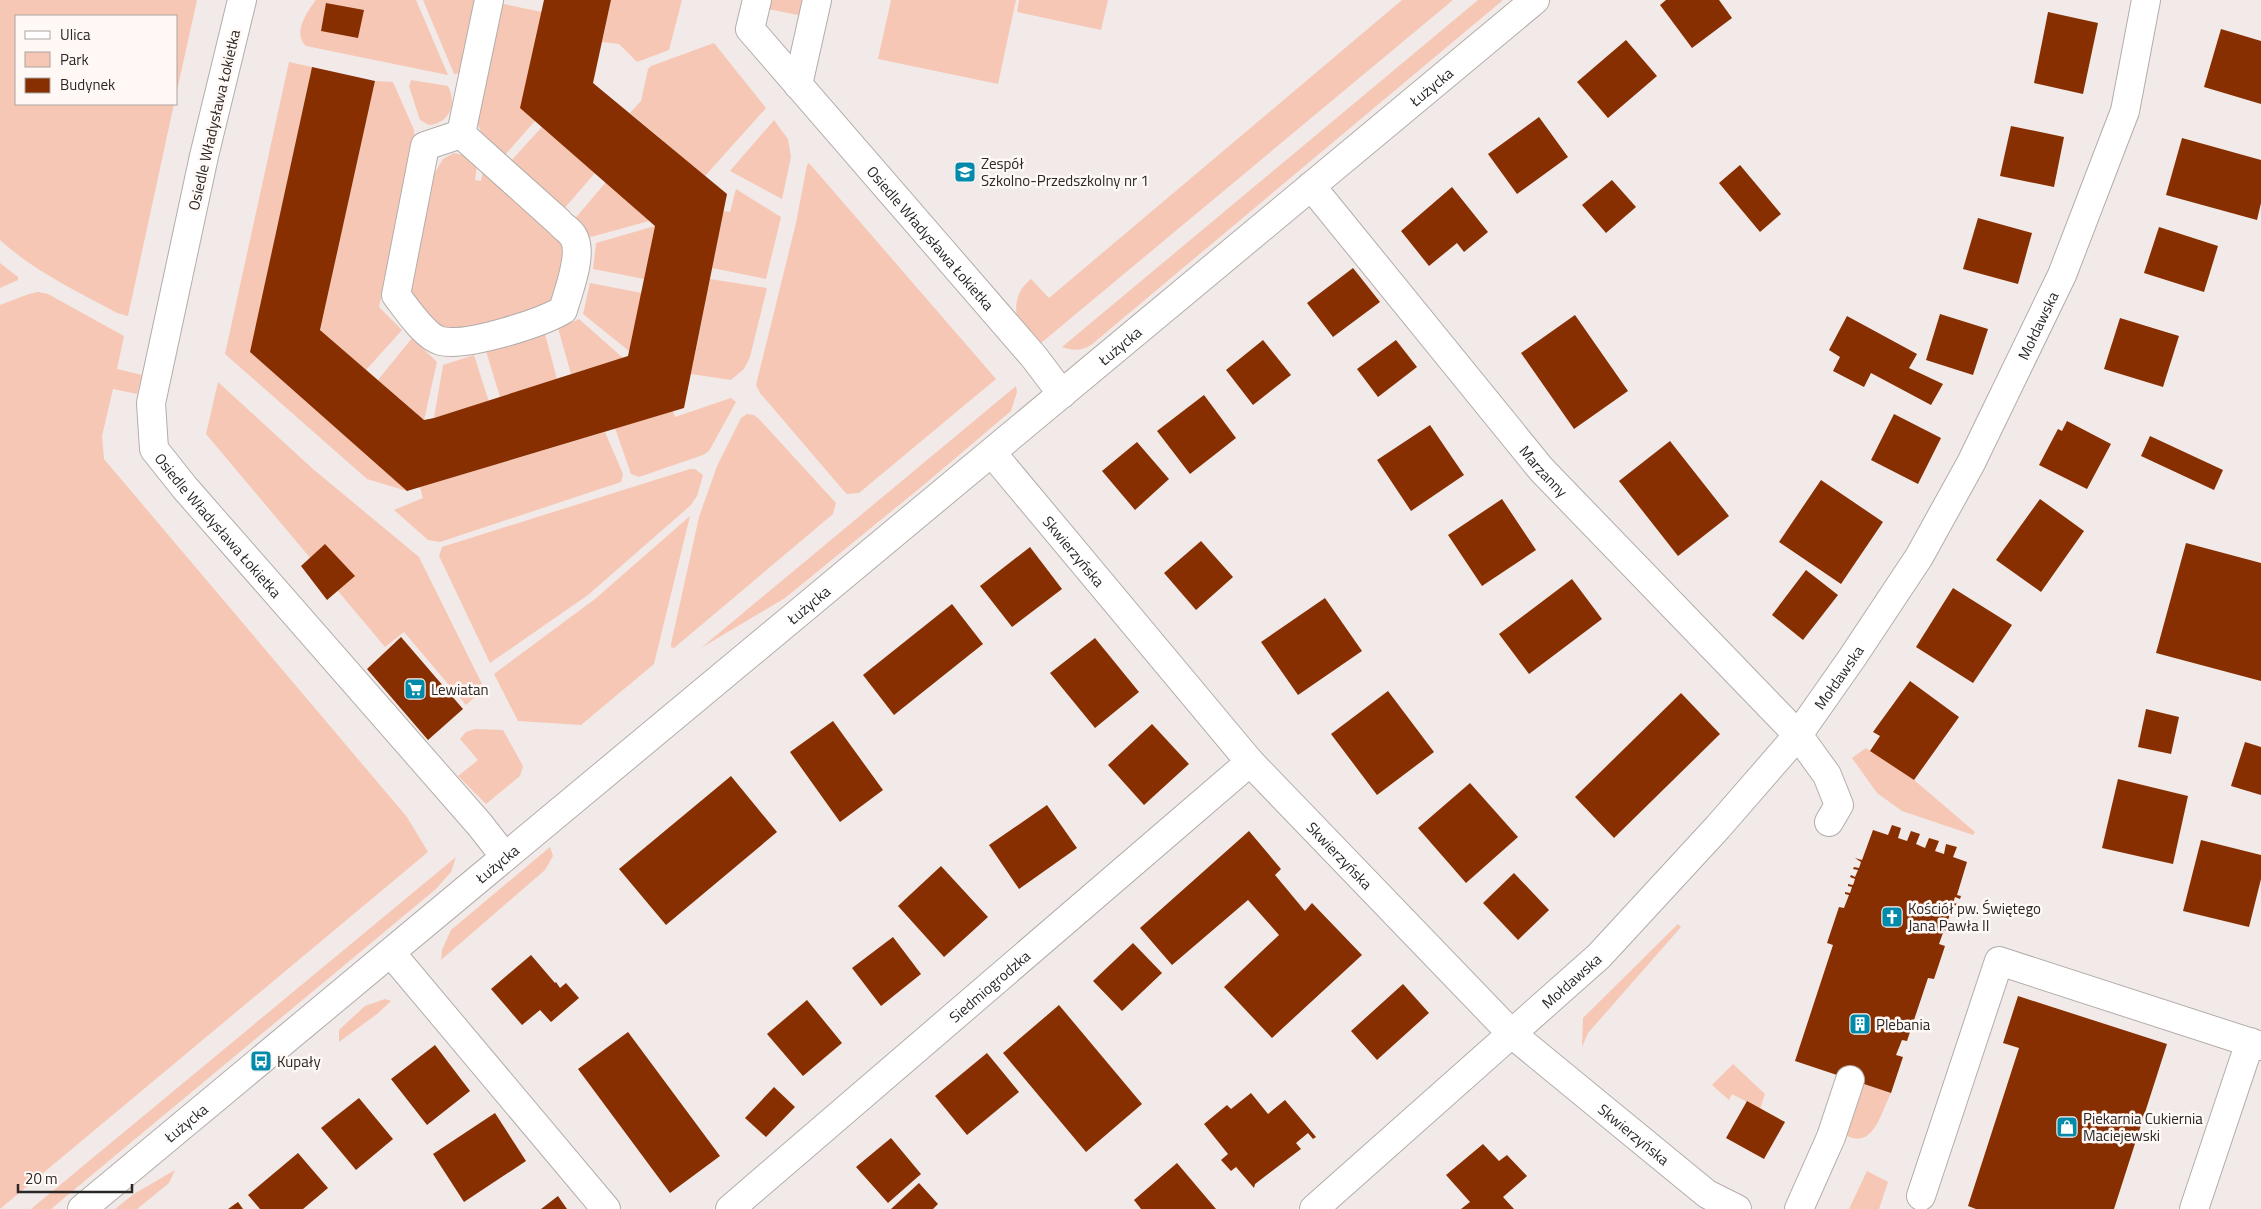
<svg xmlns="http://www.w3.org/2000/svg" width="2261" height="1209" font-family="'Titillium Web',sans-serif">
<rect width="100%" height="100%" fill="#f1eae8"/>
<g fill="#f7c7b5">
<path d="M0,0h197l-21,95v-79h-160v88h158l-46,212 -11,-3c-41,-22 -83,-42 -117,-73z"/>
<path d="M316,0h100l32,75 -142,-29c-14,-13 1,-34 10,-46z"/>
<polygon points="423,0 476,0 462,73 454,74 452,69"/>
<polygon points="611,0 682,0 669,50 637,62 619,44 602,42"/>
<polygon points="770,0 807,0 803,16 768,9"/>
<polygon points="891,0 1016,0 998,84 878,59"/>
<polygon points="1019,0 1108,0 1101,30 1017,12"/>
<path d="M1402,0h51l-412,343 -24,-26c-3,-15 2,-29 14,-38l18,19z"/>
<path d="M1478,0h25l-412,345c-10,6 -18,6 -29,2z"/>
<polygon points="499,3 542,12 535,121 504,156 481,133 476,119"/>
<polygon points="714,43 766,108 705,176 630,113 641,101 648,69 651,66"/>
<polygon points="289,62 312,67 251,352 407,491 367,479 225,354"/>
<path d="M411,80l37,6c9,18 2,37 -19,39l-9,-5 -11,-34z"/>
<polygon points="375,81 393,82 414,130 415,144 379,307 402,330 366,370 320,330"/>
<polygon points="774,120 788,139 791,157 782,199 730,171"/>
<polygon points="542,127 595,173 562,211 509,163"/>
<path d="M454,153l13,3 10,9 -2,15 6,1 2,-9 74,64 7,16 -8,45c-20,13 -79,33 -103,32 -25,-1 -41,-26 -44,-48l19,-97 15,-25z"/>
<polygon points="809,163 996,379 859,493 847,494 843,490 760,393 756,385 796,223 807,165"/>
<polygon points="606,182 649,221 591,237 573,221"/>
<polygon points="736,189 781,217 766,279 712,268 723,211 730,212"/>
<polygon points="655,226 644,279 593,269 596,243"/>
<polygon points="0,263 18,277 18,280 0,288"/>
<polygon points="710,279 767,288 750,357 744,369 731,380 691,374"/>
<polygon points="590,283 642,293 629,351 583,314"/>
<polygon points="38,292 48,294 124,336 117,369 142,375 137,394 113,389 102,436 104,459 407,817 428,852 0,1209 0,305 29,294"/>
<polygon points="579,319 623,358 571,374 558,328"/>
<polygon points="544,330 557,379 500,397 485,348"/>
<polygon points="412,338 437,362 424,420 378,380"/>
<polygon points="474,355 489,402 434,418 443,365"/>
<polygon points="218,382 313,469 419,557 482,684 476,696 466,705 404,632 385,647 206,434"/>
<polygon points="1016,386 1017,392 1011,411 926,483 785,598 701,648"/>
<polygon points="731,398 736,402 709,451 703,455 639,477 631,474 615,428 673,411 675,417"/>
<polygon points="747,414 754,415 759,419 836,503 833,514 674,648 671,647 671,644 699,517 717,466 741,418"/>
<polygon points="605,432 623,474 621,482 440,542 428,540 394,510 423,498 420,487"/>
<polygon points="690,469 695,469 703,475 697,496 691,505 588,595 490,663 439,556 442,547"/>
<polygon points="690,516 654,664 581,725 518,721 494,674 595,599"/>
<polygon points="475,729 503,730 523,766 520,776 486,804 458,776 478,760 460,739 466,732"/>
<polygon points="1866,748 1914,780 1975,832 1973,835 1902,811 1877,793 1852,758"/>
<polygon points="550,847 553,856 545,870 441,960 442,950 451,930"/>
<polygon points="456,857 451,872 436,889 51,1209 31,1209"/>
<polygon points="1678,924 1681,927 1588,1033 1582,1047 1583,1018"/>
<polygon points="385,999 391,1001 377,1014 339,1042 339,1030 365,1006"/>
<polygon points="1733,1064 1765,1094 1760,1109 1732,1094 1729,1100 1712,1085"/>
<path d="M1864,1084l27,9c-10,19 -17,56 -44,43z"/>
<polygon points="175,1170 169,1183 137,1209 115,1209 134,1194"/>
<polygon points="1867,1171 1888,1182 1879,1209 1849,1209"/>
</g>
<g fill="#872f01">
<polygon points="544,0 611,0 593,83 727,194 684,408 407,491 250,352 312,67 375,81 320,330 424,420 434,418 628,356 655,226 520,108"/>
<polygon points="1666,0 1719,0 1732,18 1692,48 1660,5"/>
<polygon points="326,3 364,10 358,38 321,31"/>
<polygon points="2048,12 2098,23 2083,94 2034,83"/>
<polygon points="2221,29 2261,41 2261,104 2204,87"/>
<polygon points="1626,40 1657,76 1608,118 1577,82"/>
<polygon points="1539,117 1568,157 1517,194 1488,154"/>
<polygon points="2011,126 2064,137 2054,187 2000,176"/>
<polygon points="2182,138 2261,160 2261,203 2257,220 2166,195"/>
<polygon points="1740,165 1781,214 1760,232 1719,183"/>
<polygon points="1612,180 1636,207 1606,233 1582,205"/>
<polygon points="1452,187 1488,232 1464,252 1457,243 1429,266 1401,231"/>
<polygon points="1978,218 2032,233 2018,284 1963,269"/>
<polygon points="2159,227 2218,246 2204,292 2144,273"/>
<polygon points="1353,268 1380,302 1333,337 1307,303"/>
<polygon points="1940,314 1988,329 1973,375 1926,360"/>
<polygon points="1575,315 1628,391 1574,429 1521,353"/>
<polygon points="1847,316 1917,354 1909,368 1943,384 1931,405 1871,373 1864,387 1833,371 1840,357 1829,350"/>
<polygon points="2120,318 2179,336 2163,387 2104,369"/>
<polygon points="1263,340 1291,375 1253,405 1226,370"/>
<polygon points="1396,340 1417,367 1378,397 1357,369"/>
<polygon points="1204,395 1236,438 1190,474 1157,431"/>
<polygon points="1894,414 1941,438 1918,484 1871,460"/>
<polygon points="2067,421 2111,444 2087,489 2039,465 2058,429 2062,431"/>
<polygon points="1430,425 1464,475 1411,511 1377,460"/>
<polygon points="2150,436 2223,470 2214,490 2141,456"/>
<polygon points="1670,441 1729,516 1678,556 1619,481"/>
<polygon points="1137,442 1169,479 1135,510 1102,471"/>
<polygon points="1821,480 1883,522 1841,584 1779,542"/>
<polygon points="1502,499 1536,550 1482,586 1448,535"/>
<polygon points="2040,499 2084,531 2041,592 1996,560"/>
<polygon points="1201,541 1233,577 1196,610 1164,573"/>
<polygon points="2186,543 2261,563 2261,681 2156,653"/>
<polygon points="325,544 355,576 327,600 301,566"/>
<polygon points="1030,547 1062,589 1012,627 980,586"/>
<polygon points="1806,570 1838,595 1803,640 1772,615"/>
<polygon points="1572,579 1602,619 1529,674 1499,634"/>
<polygon points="1953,588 2012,625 1973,683 1916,647"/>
<polygon points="1325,598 1362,651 1298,695 1261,642"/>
<polygon points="952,604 983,644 894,715 863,675"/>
<polygon points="401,637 463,709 428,740 367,669"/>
<polygon points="1095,638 1139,692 1095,728 1050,673"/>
<polygon points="1910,681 1959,717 1914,780 1870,751 1880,736 1873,732"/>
<polygon points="1388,691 1434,752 1377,795 1331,734"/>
<polygon points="1681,693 1720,734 1614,838 1575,797"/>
<polygon points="2146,709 2179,717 2171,754 2138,747"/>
<polygon points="833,721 883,790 840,822 790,752"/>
<polygon points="1152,724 1189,764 1144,805 1108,765"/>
<polygon points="2245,742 2261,747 2261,795 2231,786"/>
<polygon points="731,776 777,832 666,925 619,869"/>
<polygon points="2118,779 2188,796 2173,864 2102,848"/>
<polygon points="1470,783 1518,837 1466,883 1418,828"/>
<polygon points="1047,805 1077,848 1019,889 989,845"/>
<polygon points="1892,825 1901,828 1898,838 1907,841 1911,831 1920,834 1916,844 1925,848 1929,838 1939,841 1935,851 1944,854 1946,844 1957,847 1953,857 1967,862 1957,895 1961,896 1960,899 1955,897 1953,903 1958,904 1957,906 1953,905 1948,920 1952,922 1952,923 1947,922 1945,928 1949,929 1949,931 1944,930 1939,944 1945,946 1934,979 1928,978 1907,1041 1902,1040 1896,1055 1903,1057 1891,1093 1795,1061 1833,945 1827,943 1839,907 1844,908 1849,895 1845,894 1845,892 1850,893 1852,887 1848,886 1848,884 1853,885 1855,879 1850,877 1851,875 1855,877 1858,870 1853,869 1854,867 1859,868 1861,862 1855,858 1862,860 1873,830 1888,835"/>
<polygon points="1249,831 1281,869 1275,875 1305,911 1312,903 1362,955 1272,1038 1224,987 1279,935 1248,900 1172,965 1140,928"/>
<polygon points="2201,840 2261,855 2261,879 2249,927 2183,911"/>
<polygon points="941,866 988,917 944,957 898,906"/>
<polygon points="1514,873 1549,910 1518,940 1483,903"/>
<polygon points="893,937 921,974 881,1006 852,968"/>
<polygon points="1133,943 1162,973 1122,1011 1093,981"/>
<polygon points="531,955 555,983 556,982 560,988 566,983 579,998 551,1022 540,1010 522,1025 491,989"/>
<polygon points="1403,984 1429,1013 1377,1060 1351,1031"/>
<polygon points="2018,996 2167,1044 2114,1209 1976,1209 1968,1206 2019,1048 2003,1043"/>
<polygon points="807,1000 842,1043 803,1076 767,1034"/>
<polygon points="1059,1005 1142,1104 1086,1152 1003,1053"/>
<polygon points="628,1032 720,1156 670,1193 578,1069"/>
<polygon points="435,1045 470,1091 427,1125 391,1079"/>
<polygon points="987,1053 1019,1092 967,1135 935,1096"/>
<polygon points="774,1087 795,1107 766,1137 745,1118"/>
<polygon points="1251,1093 1268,1114 1285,1100 1316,1137 1313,1139 1308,1133 1296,1143 1301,1149 1255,1184 1254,1188 1236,1167 1231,1171 1221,1160 1228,1154 1204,1124 1227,1105 1231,1109"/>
<polygon points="359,1098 393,1139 356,1170 321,1128"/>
<polygon points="1747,1101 1785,1122 1764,1159 1726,1138"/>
<polygon points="495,1113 526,1161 464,1202 433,1154"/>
<polygon points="891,1138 921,1174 888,1203 856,1167"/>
<polygon points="1483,1144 1499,1161 1507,1155 1527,1176 1503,1197 1514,1209 1461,1209 1470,1202 1446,1175"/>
<polygon points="298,1153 328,1188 303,1209 260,1209 248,1195"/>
<polygon points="1177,1163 1216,1209 1141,1209 1134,1200"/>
<polygon points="919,1183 938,1204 933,1209 891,1209"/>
<polygon points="558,1196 567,1209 541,1209"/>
<polygon points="238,1202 243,1209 228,1209"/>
</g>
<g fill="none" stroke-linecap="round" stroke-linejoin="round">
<g stroke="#b3adaa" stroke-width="30">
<g id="minor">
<path id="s1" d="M242,0l-38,156 -53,247 3,46 31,39 295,337 25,32"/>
<path id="s2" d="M757,0l-7,29 284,328 28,37"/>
<polyline points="798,85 817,0"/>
<path d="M461,134l98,88c4,5 11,9 14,14 11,17 -5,56 -10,74 -22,13 -96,37 -122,31 -16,-4 -35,-33 -45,-46l29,-149z"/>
<polyline points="461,134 489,0"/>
<path id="s3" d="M1311,186l230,283 257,266 29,40 12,30 -10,17"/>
<path id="s4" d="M992,453l258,309 262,272 195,160 30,15"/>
<polyline points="391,953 606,1209"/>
<polyline points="1921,1196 1999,961 2261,1046"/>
<path id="s5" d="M82,1209l1453,-1209"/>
<path id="s6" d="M730,1209l520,-447"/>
<path id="s7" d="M1314,1209l285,-253 119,-129 80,-92 54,-77 67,-101 52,-94 91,-188 63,-164 21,-111"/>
<polyline points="1799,1209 1831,1137 1850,1080"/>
<polyline points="2194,1209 2250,1042"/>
</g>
</g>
<use href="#minor" stroke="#fff" stroke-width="28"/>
</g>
<defs>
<g id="school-square" transform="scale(1.125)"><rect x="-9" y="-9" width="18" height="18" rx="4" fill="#028aaa" stroke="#fff8f5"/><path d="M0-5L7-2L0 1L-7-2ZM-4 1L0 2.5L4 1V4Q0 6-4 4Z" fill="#fff"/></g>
<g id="supermarket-square" transform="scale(1.125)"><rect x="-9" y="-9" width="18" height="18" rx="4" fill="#028aaa" stroke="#fff8f5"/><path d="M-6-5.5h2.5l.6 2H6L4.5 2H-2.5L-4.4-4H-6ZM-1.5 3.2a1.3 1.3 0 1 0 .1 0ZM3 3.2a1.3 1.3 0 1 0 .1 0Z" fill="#fff"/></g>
<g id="church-square" transform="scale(1.125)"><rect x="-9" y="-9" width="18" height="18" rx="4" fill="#028aaa" stroke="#fff8f5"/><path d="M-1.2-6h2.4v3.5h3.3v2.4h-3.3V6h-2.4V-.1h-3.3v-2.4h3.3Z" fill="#fff"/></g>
<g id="building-square" transform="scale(1.125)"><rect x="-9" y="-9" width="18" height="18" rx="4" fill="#028aaa" stroke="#fff8f5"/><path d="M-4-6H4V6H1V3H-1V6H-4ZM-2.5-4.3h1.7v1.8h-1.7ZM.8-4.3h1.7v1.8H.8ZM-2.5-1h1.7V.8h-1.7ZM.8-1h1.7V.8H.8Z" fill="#fff"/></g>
<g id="bus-square" transform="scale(1.125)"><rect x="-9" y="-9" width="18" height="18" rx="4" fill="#028aaa" stroke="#fff8f5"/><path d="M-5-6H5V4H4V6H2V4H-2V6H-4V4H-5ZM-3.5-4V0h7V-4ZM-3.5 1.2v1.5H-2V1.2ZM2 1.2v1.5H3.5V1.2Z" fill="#fff"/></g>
<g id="shop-square" transform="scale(1.125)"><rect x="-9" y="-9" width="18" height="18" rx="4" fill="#028aaa" stroke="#fff8f5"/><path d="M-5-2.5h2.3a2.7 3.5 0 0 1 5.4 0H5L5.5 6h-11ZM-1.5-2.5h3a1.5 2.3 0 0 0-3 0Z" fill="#fff"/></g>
</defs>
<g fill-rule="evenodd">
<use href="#school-square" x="965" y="172"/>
<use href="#supermarket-square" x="415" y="689"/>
<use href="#church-square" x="1892" y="917"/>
<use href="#building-square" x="1860" y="1024"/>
<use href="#bus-square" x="261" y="1061"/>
<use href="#shop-square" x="2067" y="1127"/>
</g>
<g text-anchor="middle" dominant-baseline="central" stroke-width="5" stroke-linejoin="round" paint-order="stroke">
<g font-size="15" fill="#2a2726" stroke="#fff8f5">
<text stroke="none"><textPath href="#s5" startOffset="1755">Łużycka</textPath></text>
<text transform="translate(214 120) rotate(-77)">Osiedle Władysława Łokietka</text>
<text stroke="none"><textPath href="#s2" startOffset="306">Osiedle Władysława Łokietka</textPath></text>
<text stroke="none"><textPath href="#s7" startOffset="1154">Mołdawska</textPath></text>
<text stroke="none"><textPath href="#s5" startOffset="1350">Łużycka</textPath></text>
<text stroke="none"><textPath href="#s3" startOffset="368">Marzanny</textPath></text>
<text stroke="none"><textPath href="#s1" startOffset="559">Osiedle Władysława Łokietka</textPath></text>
<text stroke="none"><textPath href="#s4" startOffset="128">Skwierzyńska</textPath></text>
<text stroke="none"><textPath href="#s5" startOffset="945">Łużycka</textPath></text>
<text stroke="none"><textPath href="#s7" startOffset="749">Mołdawska</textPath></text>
<text stroke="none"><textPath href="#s4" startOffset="532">Skwierzyńska</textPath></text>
<text stroke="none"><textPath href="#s5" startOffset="540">Łużycka</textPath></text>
<text stroke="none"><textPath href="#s7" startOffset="344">Mołdawska</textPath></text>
<text stroke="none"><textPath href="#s6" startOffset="342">Siedmiogrodzka</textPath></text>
<text stroke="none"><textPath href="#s5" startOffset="135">Łużycka</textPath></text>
<text stroke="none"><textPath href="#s4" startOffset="938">Skwierzyńska</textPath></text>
</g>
<g font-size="15" fill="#2a2726" stroke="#fff8f5" text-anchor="start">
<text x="981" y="163">Zespół<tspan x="981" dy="17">Szkolno-Przedszkolny nr 1</tspan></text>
<text x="431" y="689">Lewiatan</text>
<text x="1908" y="908">Kościół pw. Świętego<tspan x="1908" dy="17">Jana Pawła II</tspan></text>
<text x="1876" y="1024">Plebania</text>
<text x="277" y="1061">Kupały</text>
<text x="2083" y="1118">Piekarnia Cukiernia<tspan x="2083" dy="17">Maciejewski</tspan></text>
</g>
</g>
<rect x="15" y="15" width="162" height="90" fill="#fff8f5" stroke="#aaa4a2"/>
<rect x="25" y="31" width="25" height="8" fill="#ffffff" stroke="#aaa4a2"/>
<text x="60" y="40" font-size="15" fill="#2a2726">Ulica</text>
<rect x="25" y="52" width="25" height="15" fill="#f7c7b5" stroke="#aaa4a2"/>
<text x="60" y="65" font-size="15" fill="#2a2726">Park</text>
<rect x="25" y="78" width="25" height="15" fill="#872f01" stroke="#aaa4a2"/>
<text x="60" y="90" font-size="15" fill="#2a2726">Budynek</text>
<path d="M18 1184v8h114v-8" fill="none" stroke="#2a2726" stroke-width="2.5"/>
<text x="25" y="1184" font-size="15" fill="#2a2726" stroke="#fff8f5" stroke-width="4" paint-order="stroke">20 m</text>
</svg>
